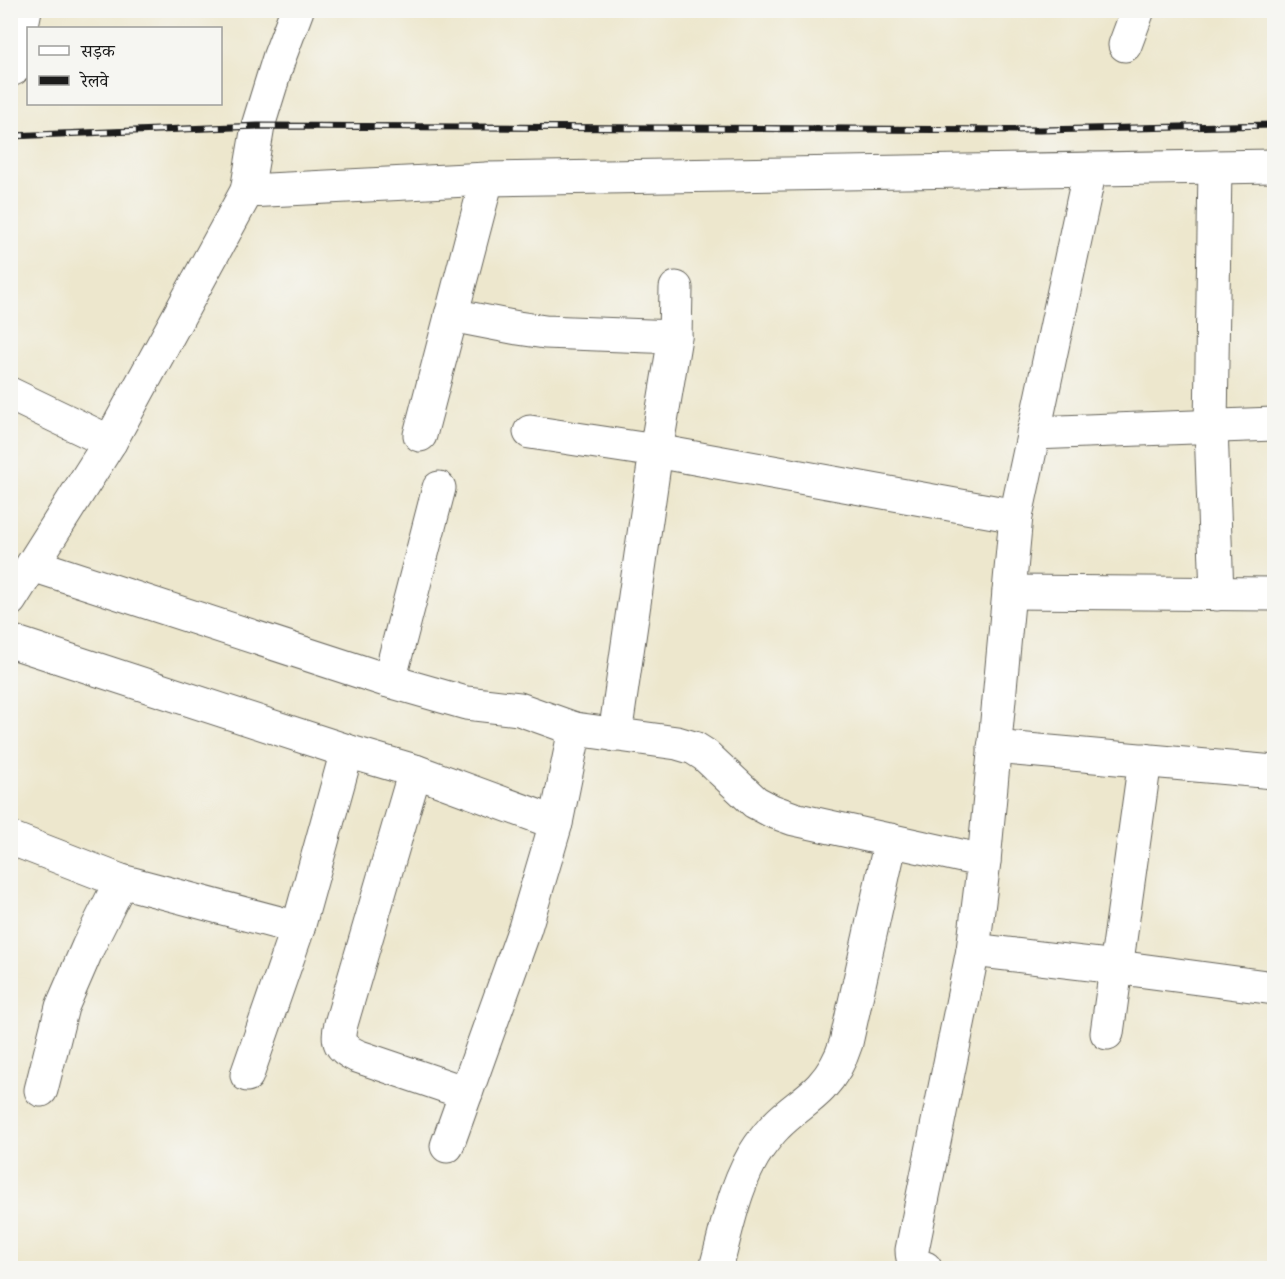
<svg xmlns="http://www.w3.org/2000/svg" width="1285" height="1279" font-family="Cardo,'Noto Serif Devanagari',serif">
<rect width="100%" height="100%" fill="#f6f6f2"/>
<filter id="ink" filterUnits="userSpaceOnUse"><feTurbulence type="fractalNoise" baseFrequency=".0167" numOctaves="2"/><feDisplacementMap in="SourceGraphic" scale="12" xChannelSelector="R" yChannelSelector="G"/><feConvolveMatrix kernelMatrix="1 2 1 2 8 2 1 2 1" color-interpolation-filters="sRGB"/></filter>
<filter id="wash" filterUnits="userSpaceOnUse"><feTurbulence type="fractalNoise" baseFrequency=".008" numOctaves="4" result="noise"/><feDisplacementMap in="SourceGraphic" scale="24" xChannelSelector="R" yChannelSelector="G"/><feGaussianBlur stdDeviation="1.35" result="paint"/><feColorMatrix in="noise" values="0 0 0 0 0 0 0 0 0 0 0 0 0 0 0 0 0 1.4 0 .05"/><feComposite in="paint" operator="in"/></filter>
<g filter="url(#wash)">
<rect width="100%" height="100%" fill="#ede7cd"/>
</g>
<g filter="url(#ink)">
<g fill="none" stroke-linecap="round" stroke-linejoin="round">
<g stroke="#65635a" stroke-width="35">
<g id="minor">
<polyline points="1125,45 1138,10"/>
<polyline points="13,69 25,10"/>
<polyline points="1215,167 1211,427 1217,594"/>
<polyline points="247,191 487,179 1274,166"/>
<polyline points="451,315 518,328 545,332 675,337"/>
<polyline points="10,394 110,442"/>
<polyline points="530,432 656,451 1016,516"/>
<polyline points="1033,433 1274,424"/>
<polyline points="420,435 487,179"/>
<polyline points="33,565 389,681 466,703 519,709 575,729 677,743 694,748 705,755 755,802 772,811 794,819 984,861"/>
<polyline points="1009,592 1274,594"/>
<polyline points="10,600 110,442 247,191 258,126 279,58 297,10"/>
<polyline points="10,641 347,751 415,771 556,823"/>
<polyline points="389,681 439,488"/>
<polyline points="615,735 656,451 675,337 676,288"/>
<polyline points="994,747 1274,772"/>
<path d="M415,771l-74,253c-5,18 -1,24 16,32l109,37"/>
<polyline points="10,838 121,881 298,928"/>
<polyline points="973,950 1116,967 1274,988"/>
<polyline points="1107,1033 1145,760"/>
<polyline points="247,1075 298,928 347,751"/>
<polyline points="41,1090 62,1007 88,947 121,881"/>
<polyline points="447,1146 525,928 556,823 575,729"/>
<path d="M716,1268c11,-39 19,-87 43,-121 5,-7 11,-15 17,-21 14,-15 32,-25 45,-39 12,-13 20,-28 25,-44l45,-203"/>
<path d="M925,1268c-10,-3 -13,-7 -13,-18l61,-300 11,-89 32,-345 74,-347"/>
</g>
</g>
<use href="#minor" stroke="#fff" stroke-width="33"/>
<g stroke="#1c1c1c" stroke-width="7">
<polyline id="rail" points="10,136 258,126 1040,130 1274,125"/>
</g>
<use href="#rail" stroke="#f6f6f2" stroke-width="4.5" stroke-dasharray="14" stroke-linecap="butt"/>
</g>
</g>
<rect width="1285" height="1279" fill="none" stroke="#f6f6f2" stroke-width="36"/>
<rect x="27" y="27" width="195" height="78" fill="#f6f6f2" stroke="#9f9f9c" stroke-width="1.5"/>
<rect x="39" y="46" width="30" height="9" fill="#ffffff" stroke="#9f9f9c" stroke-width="1.5"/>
<text x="81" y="57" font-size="18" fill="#1c1c1c">सड़क</text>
<rect x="39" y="76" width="30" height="9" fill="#1c1c1c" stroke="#9f9f9c" stroke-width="1.5"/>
<text x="81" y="87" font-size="18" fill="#1c1c1c">रेलवे</text>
</svg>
